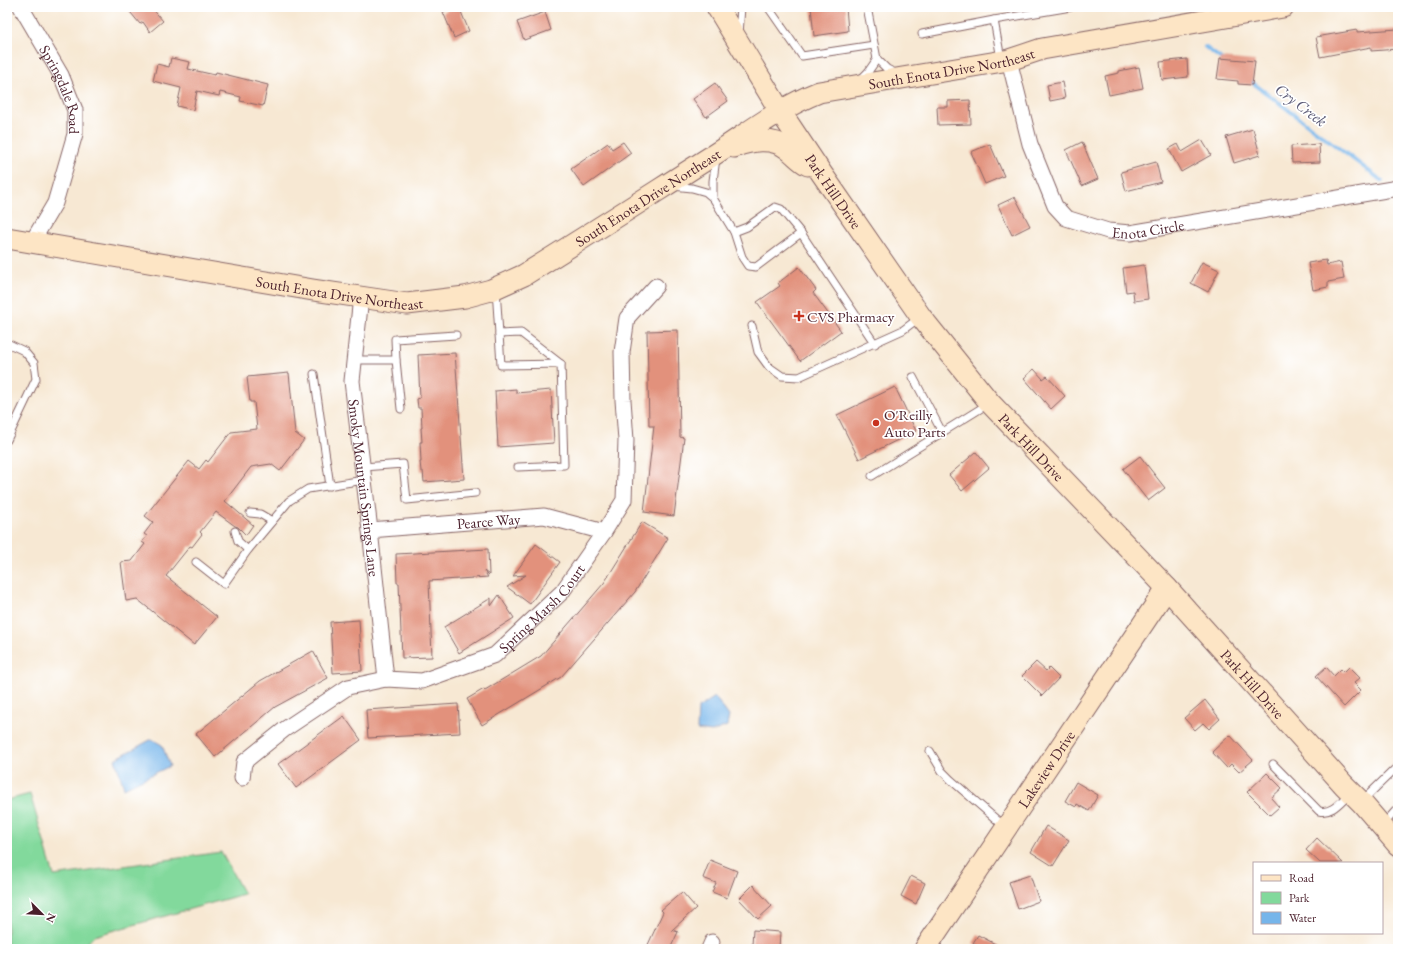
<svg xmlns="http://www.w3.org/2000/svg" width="1405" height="956" font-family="'EB Garamond',serif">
<rect width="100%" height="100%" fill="#fff"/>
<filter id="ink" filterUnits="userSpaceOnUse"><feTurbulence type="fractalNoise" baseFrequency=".025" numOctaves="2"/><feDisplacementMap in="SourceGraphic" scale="8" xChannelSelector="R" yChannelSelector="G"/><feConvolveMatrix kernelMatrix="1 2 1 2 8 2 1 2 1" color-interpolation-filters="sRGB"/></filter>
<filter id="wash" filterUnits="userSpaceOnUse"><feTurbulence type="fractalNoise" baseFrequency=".012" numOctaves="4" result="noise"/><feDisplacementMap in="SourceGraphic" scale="16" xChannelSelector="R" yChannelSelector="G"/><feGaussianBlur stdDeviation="0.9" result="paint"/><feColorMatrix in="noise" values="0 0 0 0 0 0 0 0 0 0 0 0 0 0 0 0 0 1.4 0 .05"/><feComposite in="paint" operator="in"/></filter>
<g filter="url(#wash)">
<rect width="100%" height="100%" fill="#f7e8d3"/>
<polygon fill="#82d99c" stroke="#667c64" points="30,794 54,876 221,852 244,894 94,936 82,949 7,949 7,800"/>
<g fill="#76b5ea" stroke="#606a8a">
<polygon points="715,697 729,716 727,726 712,732 697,730 698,708"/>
<polygon points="152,739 162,745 170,766 124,788 115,759"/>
</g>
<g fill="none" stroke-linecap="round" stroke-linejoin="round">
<g stroke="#76b5ea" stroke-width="4">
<polyline points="1205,47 1224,61"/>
<polyline points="1249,80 1382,181"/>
</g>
</g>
<g id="blocks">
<g fill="#e2917b">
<polygon points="126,7 151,7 163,21 150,32 143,22 140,24"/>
<polygon points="455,7 459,7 469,31 454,38 443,12"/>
<polygon points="811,7 846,7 848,31 814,36"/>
<polygon points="545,12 551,30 524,40 517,22"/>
<polygon points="1398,29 1398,49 1371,51 1371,47 1320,57 1316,37 1357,30 1357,32"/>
<polygon points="171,58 190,62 188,69 215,75 216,72 268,85 263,106 240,101 241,97 220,92 219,96 197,91 193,110 177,106 181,88 153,81 157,64 169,67"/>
<polygon points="1220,58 1255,61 1252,85 1238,84 1238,81 1217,79"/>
<polygon points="1187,59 1188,77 1162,80 1160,62"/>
<polygon points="1139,67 1143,88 1109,95 1105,76 1119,73 1119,71"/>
<polygon points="1062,82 1065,98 1050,101 1047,85"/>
<polygon points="715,83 728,101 706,117 693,99"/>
<polygon points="970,100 971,124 938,125 937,107 948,107 948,101"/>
<polygon points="1253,129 1260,155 1234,163 1226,137"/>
<polygon points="1202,140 1211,155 1181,172 1169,149 1178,144 1182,152"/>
<polygon points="623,142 631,153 584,187 571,169 608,143 612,149"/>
<polygon points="1082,142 1098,179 1082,186 1066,150"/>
<polygon points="990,144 1004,176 985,184 971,152"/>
<polygon points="1319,144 1320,162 1292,163 1291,146"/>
<polygon points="1156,162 1161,182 1126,191 1121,172"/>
<polygon points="1015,197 1030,226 1012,235 998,205"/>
<polygon points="1326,260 1327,265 1341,262 1344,279 1328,282 1328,287 1313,290 1308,263"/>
<polygon points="1202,262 1219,270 1208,292 1191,283"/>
<polygon points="1144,265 1148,299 1134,301 1133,291 1126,292 1123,268"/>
<polygon points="799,267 816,290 813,293 841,331 800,361 757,302 780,286 778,283"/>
<polygon points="678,330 680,437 684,438 674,516 644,512 654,426 649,426 647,331"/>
<polygon points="455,353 464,479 424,482 423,471 421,471 420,462 421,462 420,442 422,442 421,428 422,428 421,408 418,408 417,399 420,398 418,355"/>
<polygon points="1034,369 1043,379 1047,376 1065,396 1051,409 1024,378"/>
<polygon points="289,373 295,433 304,440 280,471 271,464 251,467 225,501 253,525 246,535 238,527 235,526 216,512 200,532 202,534 192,547 190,546 166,576 217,617 194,645 137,599 126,601 121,562 132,561 145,544 142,542 147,536 144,534 153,522 145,516 189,461 199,469 206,460 208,462 231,432 257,429 254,402 250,402 247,377"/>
<polygon points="895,387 916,431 859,459 837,415"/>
<polygon points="516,389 516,393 551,390 554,443 498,447 495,391"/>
<polygon points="976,452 989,468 962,491 949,475"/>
<polygon points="1140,456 1165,488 1148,501 1123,469"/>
<polygon points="642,522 668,538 635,592 561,677 482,725 467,699 484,689 485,690 541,656 604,583"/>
<polygon points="536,544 560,562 530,604 507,587 526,575 513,576"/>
<polygon points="488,549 489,575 484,571 488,577 429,581 432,657 402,658 399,583 397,583 396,554"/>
<polygon points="499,595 514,618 459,653 444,627 491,598 491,606"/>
<polygon points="359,620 362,671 333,673 330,622"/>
<polygon points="313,651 328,678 275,707 215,757 196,734 260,681"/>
<polygon points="1036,662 1046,671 1049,668 1059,678 1042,696 1022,676"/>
<polygon points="1326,667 1334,676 1341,669 1344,672 1349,667 1360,678 1354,683 1361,690 1344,707 1316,676"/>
<polygon points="1205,700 1220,719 1209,729 1203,723 1195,730 1184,718"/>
<polygon points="458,704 460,733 368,738 366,710"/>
<polygon points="344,716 361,740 296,788 278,764"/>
<polygon points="1230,735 1253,760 1239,772 1231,764 1227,768 1212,752"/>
<polygon points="1267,773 1282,788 1271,798 1279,807 1270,815 1247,792"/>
<polygon points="1076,782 1098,795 1089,811 1077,804 1076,807 1065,801"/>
<polygon points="1046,826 1069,840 1053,866 1031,852"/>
<polygon points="1317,838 1343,863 1320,863 1306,850"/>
<polygon points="710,860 737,871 727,898 712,892 716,883 703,878"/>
<polygon points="1030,875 1039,901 1018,909 1009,882"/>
<polygon points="911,876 925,883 916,904 901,896"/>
<polygon points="753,885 772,906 758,919 739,899"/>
<polygon points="682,892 696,908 672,930 678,932 670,949 646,949 663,912 661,910"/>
<polygon points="753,930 780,932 779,949 761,949 761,946 752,945"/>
<polygon points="978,935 1005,949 974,949 976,945 973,943"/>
</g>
</g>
</g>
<g filter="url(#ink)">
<use href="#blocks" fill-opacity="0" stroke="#876566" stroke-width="1"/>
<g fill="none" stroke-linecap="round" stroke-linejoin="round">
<g stroke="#876566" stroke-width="9">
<g id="lane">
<polyline points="768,7 802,56 874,45"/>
<polyline points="867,7 877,59 887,69 897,74"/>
<polyline points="739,34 741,7"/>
<polyline points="922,34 994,20"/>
<polyline points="1001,59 994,20 1071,7"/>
<polyline points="861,79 868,72 877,59"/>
<polyline points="673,186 692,188 706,192 713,198 734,232 742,257 748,266 756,267 801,233"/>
<polyline points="713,198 713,181 716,158"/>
<polyline points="734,232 747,227 775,207 781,209 801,233 875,344"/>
<polyline points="496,289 499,334 521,333 561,364 564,465 518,467"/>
<polyline points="752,326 758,352 769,367 782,376 799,377 903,330 919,318"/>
<polyline points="499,334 501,365 561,364"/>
<polyline points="7,343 24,351 34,363 36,379 7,440"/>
<polyline points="354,360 396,360 401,409"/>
<polyline points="396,360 395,339 456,335"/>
<polyline points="314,374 330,486"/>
<polyline points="913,377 942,432"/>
<polyline points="363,467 403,464 407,500 475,493"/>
<polyline points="872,476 988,404"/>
<polyline points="250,513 260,514 272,521"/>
<polyline points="235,531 238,541 248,550"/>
<polyline points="196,562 224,584 248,550 289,501 308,489 364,480"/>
<polyline points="930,751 942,771 951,780 1005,827"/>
<path d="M1273,764l46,47c13,3 21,-9 30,-17"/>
<polyline points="1362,801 1398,766"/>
<polyline points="1383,825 1398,808"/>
</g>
</g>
<g stroke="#876566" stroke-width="17">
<g id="street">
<path id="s1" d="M21,7l40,68 14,35v24l-20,69 -23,39"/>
<path id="s2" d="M1009,60l21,84 25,62 11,12 42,13 22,2 268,-45"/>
<path id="s3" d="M361,297l-9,84 18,149 16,149"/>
<path id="s4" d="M370,530l174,-14 60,16"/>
<path id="s5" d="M242,778l2,-16 41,-33 63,-42 38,-8 36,2 73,-26 67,-63 42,-60 20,-32 2,-60 -3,-40 -1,-48 5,-34 29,-32"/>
<polyline points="709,949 712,942"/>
</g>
</g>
<g stroke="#876566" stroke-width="23">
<g id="secondary">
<path id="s6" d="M717,7l63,104 42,63 99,143 69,86 177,185 177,197 17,17 37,43"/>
<path d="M734,147c17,-7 39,-10 54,2 8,6 11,11 20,16"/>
<path id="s7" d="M7,238l306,52 94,14 58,-7 26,-7 33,-15c63,-39 125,-79 188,-119 36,-23 67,-48 107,-64l190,-32 33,-11 241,-42"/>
<path id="s8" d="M925,949l242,-361"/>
</g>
</g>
<use href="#lane" stroke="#fff" stroke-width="7"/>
<use href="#street" stroke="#fff" stroke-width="15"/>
<use href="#secondary" stroke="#fde5c5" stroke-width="21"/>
</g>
</g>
<g fill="#c8321e" stroke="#fff" stroke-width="1.5">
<path d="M797 310h4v4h4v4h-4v4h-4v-4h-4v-4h4z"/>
<circle cx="876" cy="423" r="4"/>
</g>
<g text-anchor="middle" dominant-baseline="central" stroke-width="3.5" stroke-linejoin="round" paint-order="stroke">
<g font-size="15" fill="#4a1f2b" stroke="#fff">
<text stroke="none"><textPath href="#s7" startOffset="1009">South Enota Drive Northeast</textPath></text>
<text stroke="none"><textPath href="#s1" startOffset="93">Springdale Road</textPath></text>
<text stroke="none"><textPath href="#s6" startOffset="218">Park Hill Drive</textPath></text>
<text stroke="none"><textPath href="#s7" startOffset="673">South Enota Drive Northeast</textPath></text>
<text stroke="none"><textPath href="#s2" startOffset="254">Enota Circle</textPath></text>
<text stroke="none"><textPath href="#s7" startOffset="337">South Enota Drive Northeast</textPath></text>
<text stroke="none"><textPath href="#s6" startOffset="542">Park Hill Drive</textPath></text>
<text stroke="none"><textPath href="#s3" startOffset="192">Smoky Mountain Springs Lane</textPath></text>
<text stroke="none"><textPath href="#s4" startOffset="119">Pearce Way</textPath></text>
<text stroke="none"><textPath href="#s5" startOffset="363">Spring Marsh Court</textPath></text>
<text stroke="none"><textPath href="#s6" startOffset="866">Park Hill Drive</textPath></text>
<text stroke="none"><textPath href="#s8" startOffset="217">Lakeview Drive</textPath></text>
</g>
<g font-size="15" fill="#4a1f2b" stroke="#fff" text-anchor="start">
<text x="807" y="316">CVS Pharmacy</text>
<text x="884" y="414">O'Reilly<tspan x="884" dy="17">Auto Parts</tspan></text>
</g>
<g font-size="16" font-style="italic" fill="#5c5b77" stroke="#fff">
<text transform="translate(1301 105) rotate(37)">Cry Creek</text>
</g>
</g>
<rect width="1405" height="956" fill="none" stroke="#fff" stroke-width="24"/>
<rect x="1253" y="862" width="130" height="72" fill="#ffffff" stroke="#b7a5aa"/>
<rect x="1261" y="875" width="20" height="6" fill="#fde5c5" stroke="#b7a5aa"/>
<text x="1289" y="882" font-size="12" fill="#4a1f2b">Road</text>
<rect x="1261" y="892" width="20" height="12" fill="#82d99c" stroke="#b7a5aa"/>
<text x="1289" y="902" font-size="12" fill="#4a1f2b">Park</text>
<rect x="1261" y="912" width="20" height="12" fill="#76b5ea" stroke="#b7a5aa"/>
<text x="1289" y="922" font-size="12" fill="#4a1f2b">Water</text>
<g transform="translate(42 914) rotate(114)" stroke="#ffffff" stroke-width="3" paint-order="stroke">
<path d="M0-3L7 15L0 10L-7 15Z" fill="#4a1f2b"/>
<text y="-6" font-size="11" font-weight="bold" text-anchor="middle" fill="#4a1f2b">N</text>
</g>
</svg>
